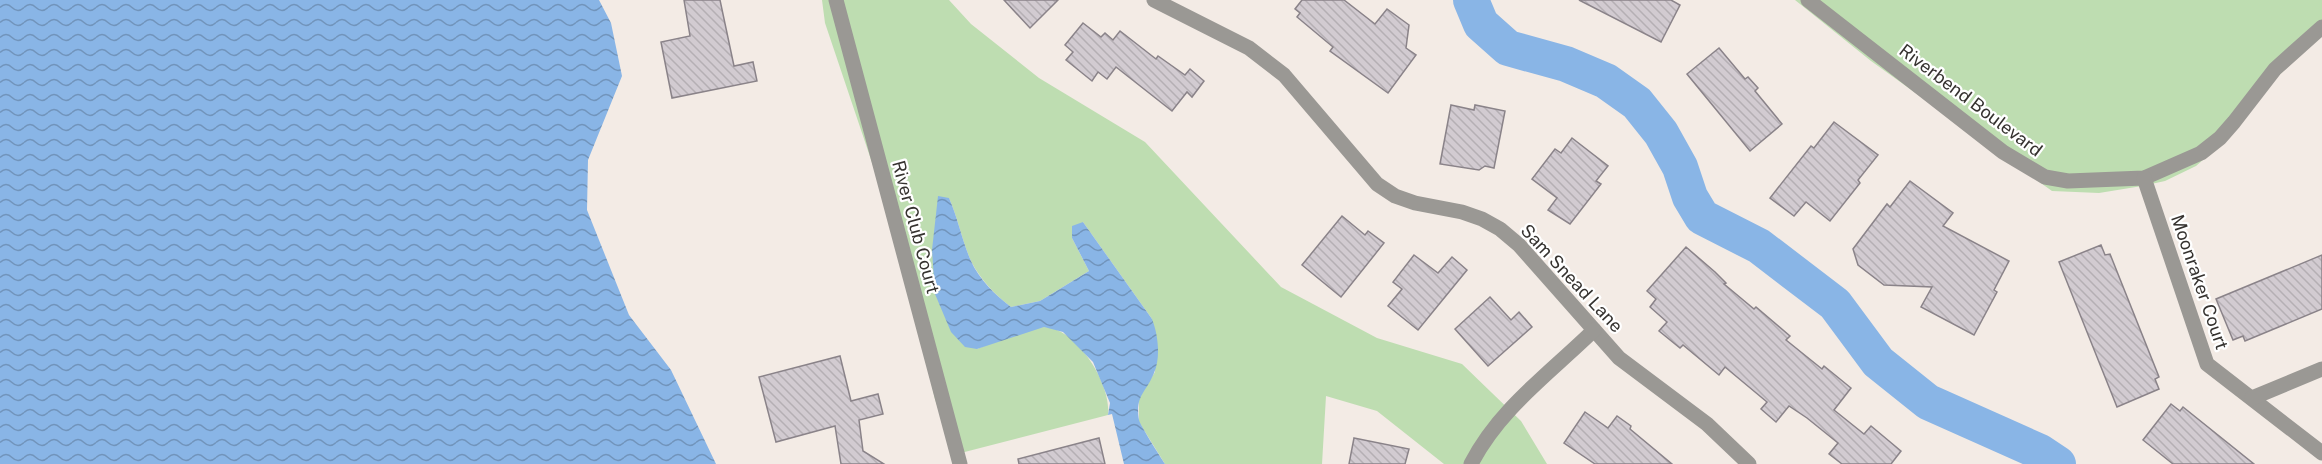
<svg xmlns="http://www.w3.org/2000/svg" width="2322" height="464" font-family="'Public Sans',sans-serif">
<defs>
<pattern id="water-waves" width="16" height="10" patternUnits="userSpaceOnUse" patternTransform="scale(1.5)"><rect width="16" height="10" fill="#89b5e6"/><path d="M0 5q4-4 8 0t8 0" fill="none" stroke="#7194bb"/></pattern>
<pattern id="building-back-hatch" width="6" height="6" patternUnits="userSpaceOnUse" patternTransform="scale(1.5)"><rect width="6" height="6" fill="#d2cbd1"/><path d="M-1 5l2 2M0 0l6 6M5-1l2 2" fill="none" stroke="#b5afb4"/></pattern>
</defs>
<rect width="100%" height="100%" fill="#f3ebe5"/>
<g fill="#beddb1">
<path d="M822,0h127l22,24 68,54 106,64 136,145 96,51 85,26 59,57 26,43h-103l-67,-53 -51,-15 -4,68h-157l-26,-42v-25l16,-25 -3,-53 -69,-97 -11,16 17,33 -49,30 -29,6c-16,-12 -31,-28 -40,-46 -9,-20 -13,-43 -22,-63l28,151c15,-6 53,-22 67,-22 33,1 68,58 64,88l-155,40 -18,-56 -40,-168 -70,-208z"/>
<polygon points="1795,0 2322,0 2322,35 2262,91 2211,153 2196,166 2165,181 2142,186 2099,193 2052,191 1871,61"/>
</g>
<g fill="url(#water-waves)">
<polygon points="0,0 599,0 611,23 622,76 588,160 587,210 629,315 671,370 716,464 0,464"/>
<path d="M938,196l11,2c9,20 13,43 22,63 8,18 24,34 40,46l29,-6 49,-30 -17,-33v-12l11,-4 69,97c6,15 9,38 2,54 -8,20 -19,22 -15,47 1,5 21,36 26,44h-41l-12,-50 -4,1 2,-12 -17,-41 -30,-30 -19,-5 -67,22 -12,-2 -14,-15 -16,-38 -3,-44z"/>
</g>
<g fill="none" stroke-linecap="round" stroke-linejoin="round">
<polyline stroke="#89b5e6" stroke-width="36" points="1471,0 1481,24 1508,48 1566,64 1606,81 1637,103 1661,133 1680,167 1690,197 1702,217 1759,246 1835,304 1878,362 1928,402 2040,452 2058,464"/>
</g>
<g fill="url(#building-back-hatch)" stroke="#8a8389" stroke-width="1.5">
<polygon points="684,0 720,0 734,66 753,62 757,81 672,98 661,42 690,36"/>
<polygon points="1004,0 1058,0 1030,28"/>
<polygon points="1302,0 1344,0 1375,24 1387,9 1409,25 1406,48 1416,55 1388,93 1330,51 1333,47 1297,17 1300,13 1295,9"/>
<polygon points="1579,0 1671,0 1680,5 1661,42"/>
<polygon points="1083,23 1101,37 1105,33 1113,40 1120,31 1156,59 1158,56 1185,75 1190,69 1204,81 1192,97 1187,92 1172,111 1116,67 1107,79 1098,72 1092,81 1066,60 1073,52 1065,45"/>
<polygon points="1719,48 1745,79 1748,77 1758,88 1755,91 1782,124 1750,151 1687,74"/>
<polygon points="1451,105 1474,110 1475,105 1505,111 1494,168 1485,166 1479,170 1440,164"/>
<polygon points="1834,122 1878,155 1858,180 1860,183 1830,221 1806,202 1794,216 1770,198 1811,146 1814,148"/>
<polygon points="1572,138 1608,166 1596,181 1601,184 1570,224 1548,210 1557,198 1532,179 1555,149 1561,153"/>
<polygon points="1910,181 1953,213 1943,226 2009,261 1994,290 1997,292 1974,335 1921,307 1932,287 1884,285 1858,265 1853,249 1887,204 1890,207"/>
<polygon points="1342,216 1365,235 1368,231 1384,243 1341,297 1302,265"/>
<polygon points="2101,245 2105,255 2110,254 2159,377 2155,379 2159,389 2117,407 2059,262"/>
<polygon points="1686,247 1715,272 1726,283 1724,284 1754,309 1756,307 1790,336 1786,340 1822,369 1824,366 1851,388 1834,410 1864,434 1871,426 1901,451 1891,464 1842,464 1829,454 1838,443 1807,418 1789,406 1776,422 1761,409 1767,402 1725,367 1719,375 1683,345 1680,348 1659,331 1667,322 1650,307 1656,299 1647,291"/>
<polygon points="1414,255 1438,273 1452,257 1467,270 1418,330 1388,306 1402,289 1393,282"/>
<polygon points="2322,255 2322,309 2245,341 2243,336 2233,340 2216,299"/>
<polygon points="1490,297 1511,320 1519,312 1532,327 1488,366 1455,329"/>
<polygon points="840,356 851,401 878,394 883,414 859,420 863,451 884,464 841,464 835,426 776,442 759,377"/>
<polygon points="2171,404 2180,411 2183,407 2254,464 2173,464 2143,440"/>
<polygon points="1585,412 1608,428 1617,416 1631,426 1630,429 1672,464 1595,464 1564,443"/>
<polygon points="1099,438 1105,464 1019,464 1018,459"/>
<polygon points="1354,438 1409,449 1405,464 1349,464"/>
</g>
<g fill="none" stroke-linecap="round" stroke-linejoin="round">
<g stroke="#9a9894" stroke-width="15">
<polyline points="836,0 960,464"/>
<polyline points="1154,0 1249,48 1284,75 1377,184 1395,196 1415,203 1462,212 1482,219 1500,229 1519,245 1619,358 1707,424 1749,464"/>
<polyline points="1808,0 2003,152 2045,177 2068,181 2144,178 2201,153 2220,138 2234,122 2275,69 2322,27"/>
<polyline points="2144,178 2207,364 2322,453"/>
<polyline points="2252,398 2322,369"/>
<path d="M1471,464c28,-55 79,-91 123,-134"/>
</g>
</g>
<g text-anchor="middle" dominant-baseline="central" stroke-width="4.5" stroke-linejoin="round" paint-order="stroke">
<g font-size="18" fill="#35322f" stroke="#fff">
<text transform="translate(1971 100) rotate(37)">Riverbend Boulevard</text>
<text transform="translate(916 227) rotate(75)">River Club Court</text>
<text transform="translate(1572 278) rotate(47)">Sam Snead Lane</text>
<text transform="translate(2200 282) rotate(71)">Moonraker Court</text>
</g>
</g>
</svg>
